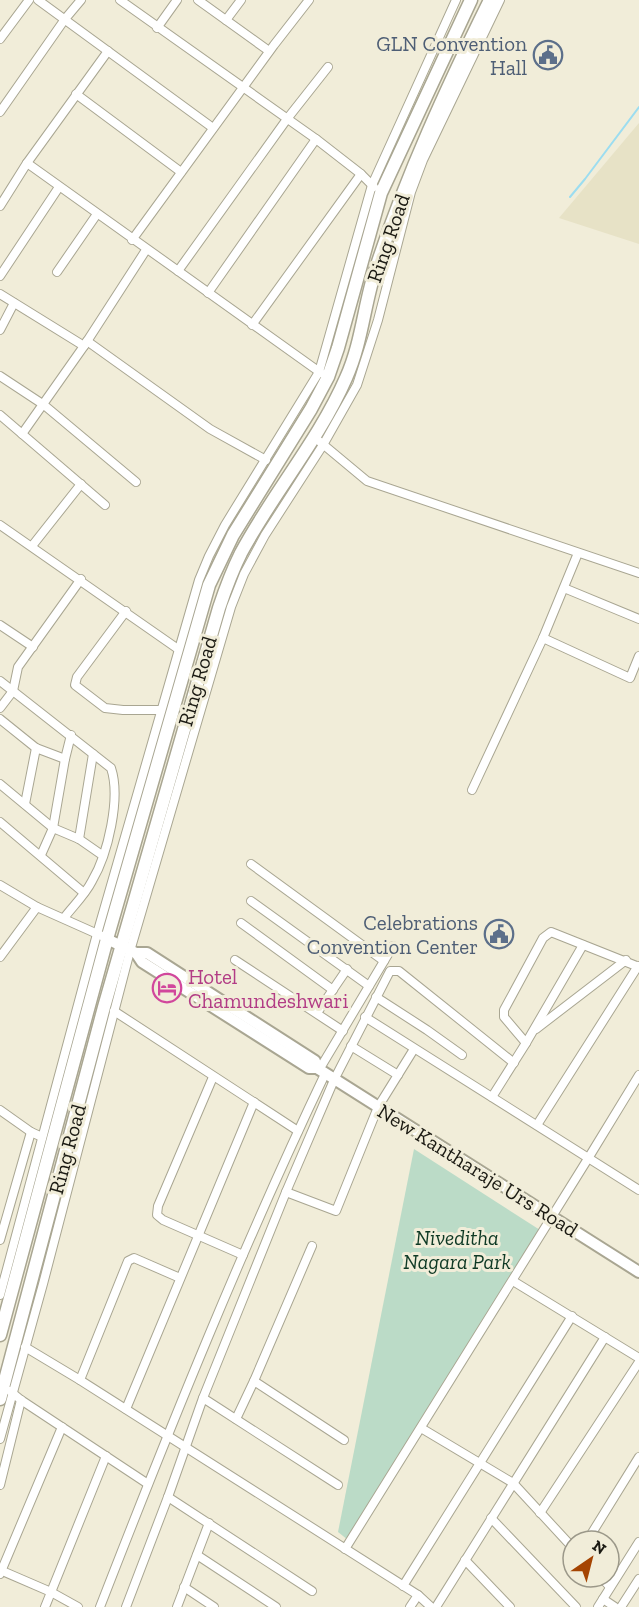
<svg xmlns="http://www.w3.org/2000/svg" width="639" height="1607" font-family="'Zilla Slab',serif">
<rect width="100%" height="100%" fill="#f1edd9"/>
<polygon fill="#e7e2c6" points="639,123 639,244 559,218"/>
<polygon fill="#bbdbc7" points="414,1149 540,1230 348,1540 338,1532"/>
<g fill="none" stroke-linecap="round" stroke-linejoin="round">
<polyline stroke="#9cddf0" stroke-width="2" points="570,197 585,179 639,107"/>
<g stroke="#a9a692" stroke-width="10">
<g id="minor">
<polyline points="38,0 213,128"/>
<polyline points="120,0 316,139 361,174 374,187"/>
<polyline points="198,0 269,51"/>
<polyline points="226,20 241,0"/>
<polyline points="157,28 177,0"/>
<polyline points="0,39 29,0"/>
<polyline points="76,94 181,172"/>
<polyline points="0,112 65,19 81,0"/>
<polyline points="27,163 321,373"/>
<polyline points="0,206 27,163 108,51"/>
<polyline points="132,240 274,45 309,0"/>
<polyline points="178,271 287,119 328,67"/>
<polyline points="57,272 97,214"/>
<polyline points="0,276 59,187"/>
<polyline points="208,293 316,139"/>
<polyline points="0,294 84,346"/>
<polyline points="252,325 361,174"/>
<polyline points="0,330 14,303"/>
<polyline points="87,341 210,429 266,460"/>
<polyline points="0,376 44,405 136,482"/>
<polyline points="0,415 105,505"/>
<polyline points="22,434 84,346 146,250"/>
<polyline points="319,441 367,481 639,573"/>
<polyline points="0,525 178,649"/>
<polyline points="32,546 81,484"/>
<polyline points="564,588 639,619"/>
<polyline points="126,611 77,677 75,685 105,708 123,710 161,710"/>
<polyline points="0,625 33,647"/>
<polyline points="543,638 630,678 639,656"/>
<path d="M0,681l111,87c10,30 -3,86 -19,113 -7,14 -19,25 -28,37"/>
<polyline points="0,708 13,691 18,667 81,579"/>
<polyline points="0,719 36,748 65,759"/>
<polyline points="0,784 53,828 79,839 102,855"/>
<polyline points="472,790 543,638 578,553"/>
<polyline points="25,804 36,748"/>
<polyline points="0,822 84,893"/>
<polyline points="79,839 93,754"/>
<polyline points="41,855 53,828 65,759 71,735"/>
<polyline points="251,864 384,961"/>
<polyline points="0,885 37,907"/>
<polyline points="251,901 369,986"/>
<polyline points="241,923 333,990"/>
<polyline points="0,957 37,907 102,936"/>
<polyline points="235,960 343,1031"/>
<polyline points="376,997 427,1030 462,1055"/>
<polyline points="114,1011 298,1131"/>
<polyline points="317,1013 347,969"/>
<polyline points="365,1017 639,1190"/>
<polyline points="536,1029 626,960"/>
<polyline points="526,1043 504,1017 504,1010 543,938 551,932 639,967"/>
<polyline points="351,1046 398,1075"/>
<polyline points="319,1070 393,946"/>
<polyline points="213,1077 158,1206 157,1215 163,1220 243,1255"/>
<polyline points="492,1097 526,1043 583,945"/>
<polyline points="0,1110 31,1132 42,1137"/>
<polyline points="537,1125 638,966"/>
<polyline points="286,1192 336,1211 378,1107 414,1049"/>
<polyline points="0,1240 31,1132"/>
<polyline points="513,1281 639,1358"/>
<polyline points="0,1295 97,934 199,580 209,556 225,525 319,372 372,185 456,0"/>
<polyline points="25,1347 80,1380 418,1595 431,1607"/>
<polyline points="80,1380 128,1261 134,1258 180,1278"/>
<polyline points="254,1381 312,1246"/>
<polyline points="10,1391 21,1400 148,1484"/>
<polyline points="203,1398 286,1192 334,1080 390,971 399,971 514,1063"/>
<polyline points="126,1409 254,1102"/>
<polyline points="236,1419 254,1381 344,1440"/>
<polyline points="421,1428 513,1483 573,1548"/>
<polyline points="0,1439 43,1284 130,951 231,607 244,574 265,535 323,445 357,385 378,320 411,192 423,160 500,0"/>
<polyline points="0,1485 21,1400"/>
<polyline points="168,1497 312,1591"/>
<polyline points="540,1513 639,1362"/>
<polyline points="491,1518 576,1607"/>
<polyline points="587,1541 639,1457"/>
<polyline points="345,1549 589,1157 639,1075"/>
<polyline points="197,1555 276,1607"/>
<polyline points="465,1560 510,1607"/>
<polyline points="0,1570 51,1592 78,1607"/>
<polyline points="0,1574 62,1427"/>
<polyline points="601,1577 610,1587"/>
<polyline points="403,1586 572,1316"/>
<polyline points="184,1587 214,1607"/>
<polyline points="603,1599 615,1607"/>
<polyline points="45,1607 106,1456"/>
<path d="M100,1607c70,-180 142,-359 225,-533"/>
<polyline points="126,1607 168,1497 203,1398 338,1485"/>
<polyline points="177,1607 209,1523"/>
<polyline points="410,1607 418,1595"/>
<polyline points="436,1607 605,1337"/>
<polyline points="598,1607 639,1542"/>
<polyline points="621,1607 639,1579"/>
</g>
</g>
<g stroke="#a9a692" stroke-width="14">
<g id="major">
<polyline points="107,939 136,953 147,953 315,1061 317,1068"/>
<polyline points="136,953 142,962 309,1068 317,1068 639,1272"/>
</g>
</g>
<g stroke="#a9a692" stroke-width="15">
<g id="highway">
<polyline points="0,1335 107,939 209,585 233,535 311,409 328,377 338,348 381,193 471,0"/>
<path d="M0,1399l104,-392 115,-399c6,-18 13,-37 22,-55 32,-60 78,-113 105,-175 16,-35 18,-74 30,-110 30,-92 71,-181 114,-268"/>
</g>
</g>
<use href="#minor" stroke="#fff" stroke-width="8"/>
<use href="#major" stroke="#fff" stroke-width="10"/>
<use href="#highway" stroke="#fff" stroke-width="12"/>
</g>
<defs>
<g id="civic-ring" transform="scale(1.5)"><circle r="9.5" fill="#f1edd9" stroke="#5c6f8a" stroke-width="1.5"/><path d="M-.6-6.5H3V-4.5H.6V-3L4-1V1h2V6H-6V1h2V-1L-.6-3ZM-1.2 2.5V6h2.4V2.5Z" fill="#5c6f8a"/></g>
<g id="hotel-ring" transform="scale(1.5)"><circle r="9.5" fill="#f1edd9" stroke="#d1479c" stroke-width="1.5"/><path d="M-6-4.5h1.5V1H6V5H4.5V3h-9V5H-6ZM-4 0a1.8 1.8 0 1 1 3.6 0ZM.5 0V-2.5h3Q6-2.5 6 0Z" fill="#d1479c"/></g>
</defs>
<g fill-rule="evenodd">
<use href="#civic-ring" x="548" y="55"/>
<use href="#civic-ring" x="499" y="934"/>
<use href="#hotel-ring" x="167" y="988"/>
</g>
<g text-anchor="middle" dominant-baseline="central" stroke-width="6" stroke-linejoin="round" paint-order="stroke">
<g font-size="21" fill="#4e5e75" stroke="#f1edd9" text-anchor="end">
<text x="527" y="43">GLN Convention<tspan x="527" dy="24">Hall</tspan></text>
<text x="478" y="922">Celebrations<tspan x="478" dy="24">Convention Center</tspan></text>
</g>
<g font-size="21" fill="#1a1912" stroke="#f1edd9">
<text transform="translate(388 238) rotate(-71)">Ring Road</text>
<text transform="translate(197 681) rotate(-74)">Ring Road</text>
<text transform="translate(67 1149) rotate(-75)">Ring Road</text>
<text transform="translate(478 1170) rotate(32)">New Kantharaje Urs Road</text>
</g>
<g font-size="21" fill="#b23c85" stroke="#f1edd9" text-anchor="start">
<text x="188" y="976">Hotel<tspan x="188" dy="24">Chamundeshwari</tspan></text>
</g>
<g font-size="21" font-style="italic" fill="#0e3924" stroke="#f1edd9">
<text x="457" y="1237">Niveditha<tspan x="457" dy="24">Nagara Park</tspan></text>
</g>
</g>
<g transform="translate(591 1559) rotate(35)"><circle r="28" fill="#f1edd9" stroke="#9b9889" stroke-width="1.5"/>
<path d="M0-4.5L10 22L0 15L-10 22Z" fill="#a54402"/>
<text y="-9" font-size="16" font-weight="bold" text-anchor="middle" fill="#1a1912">N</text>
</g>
</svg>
